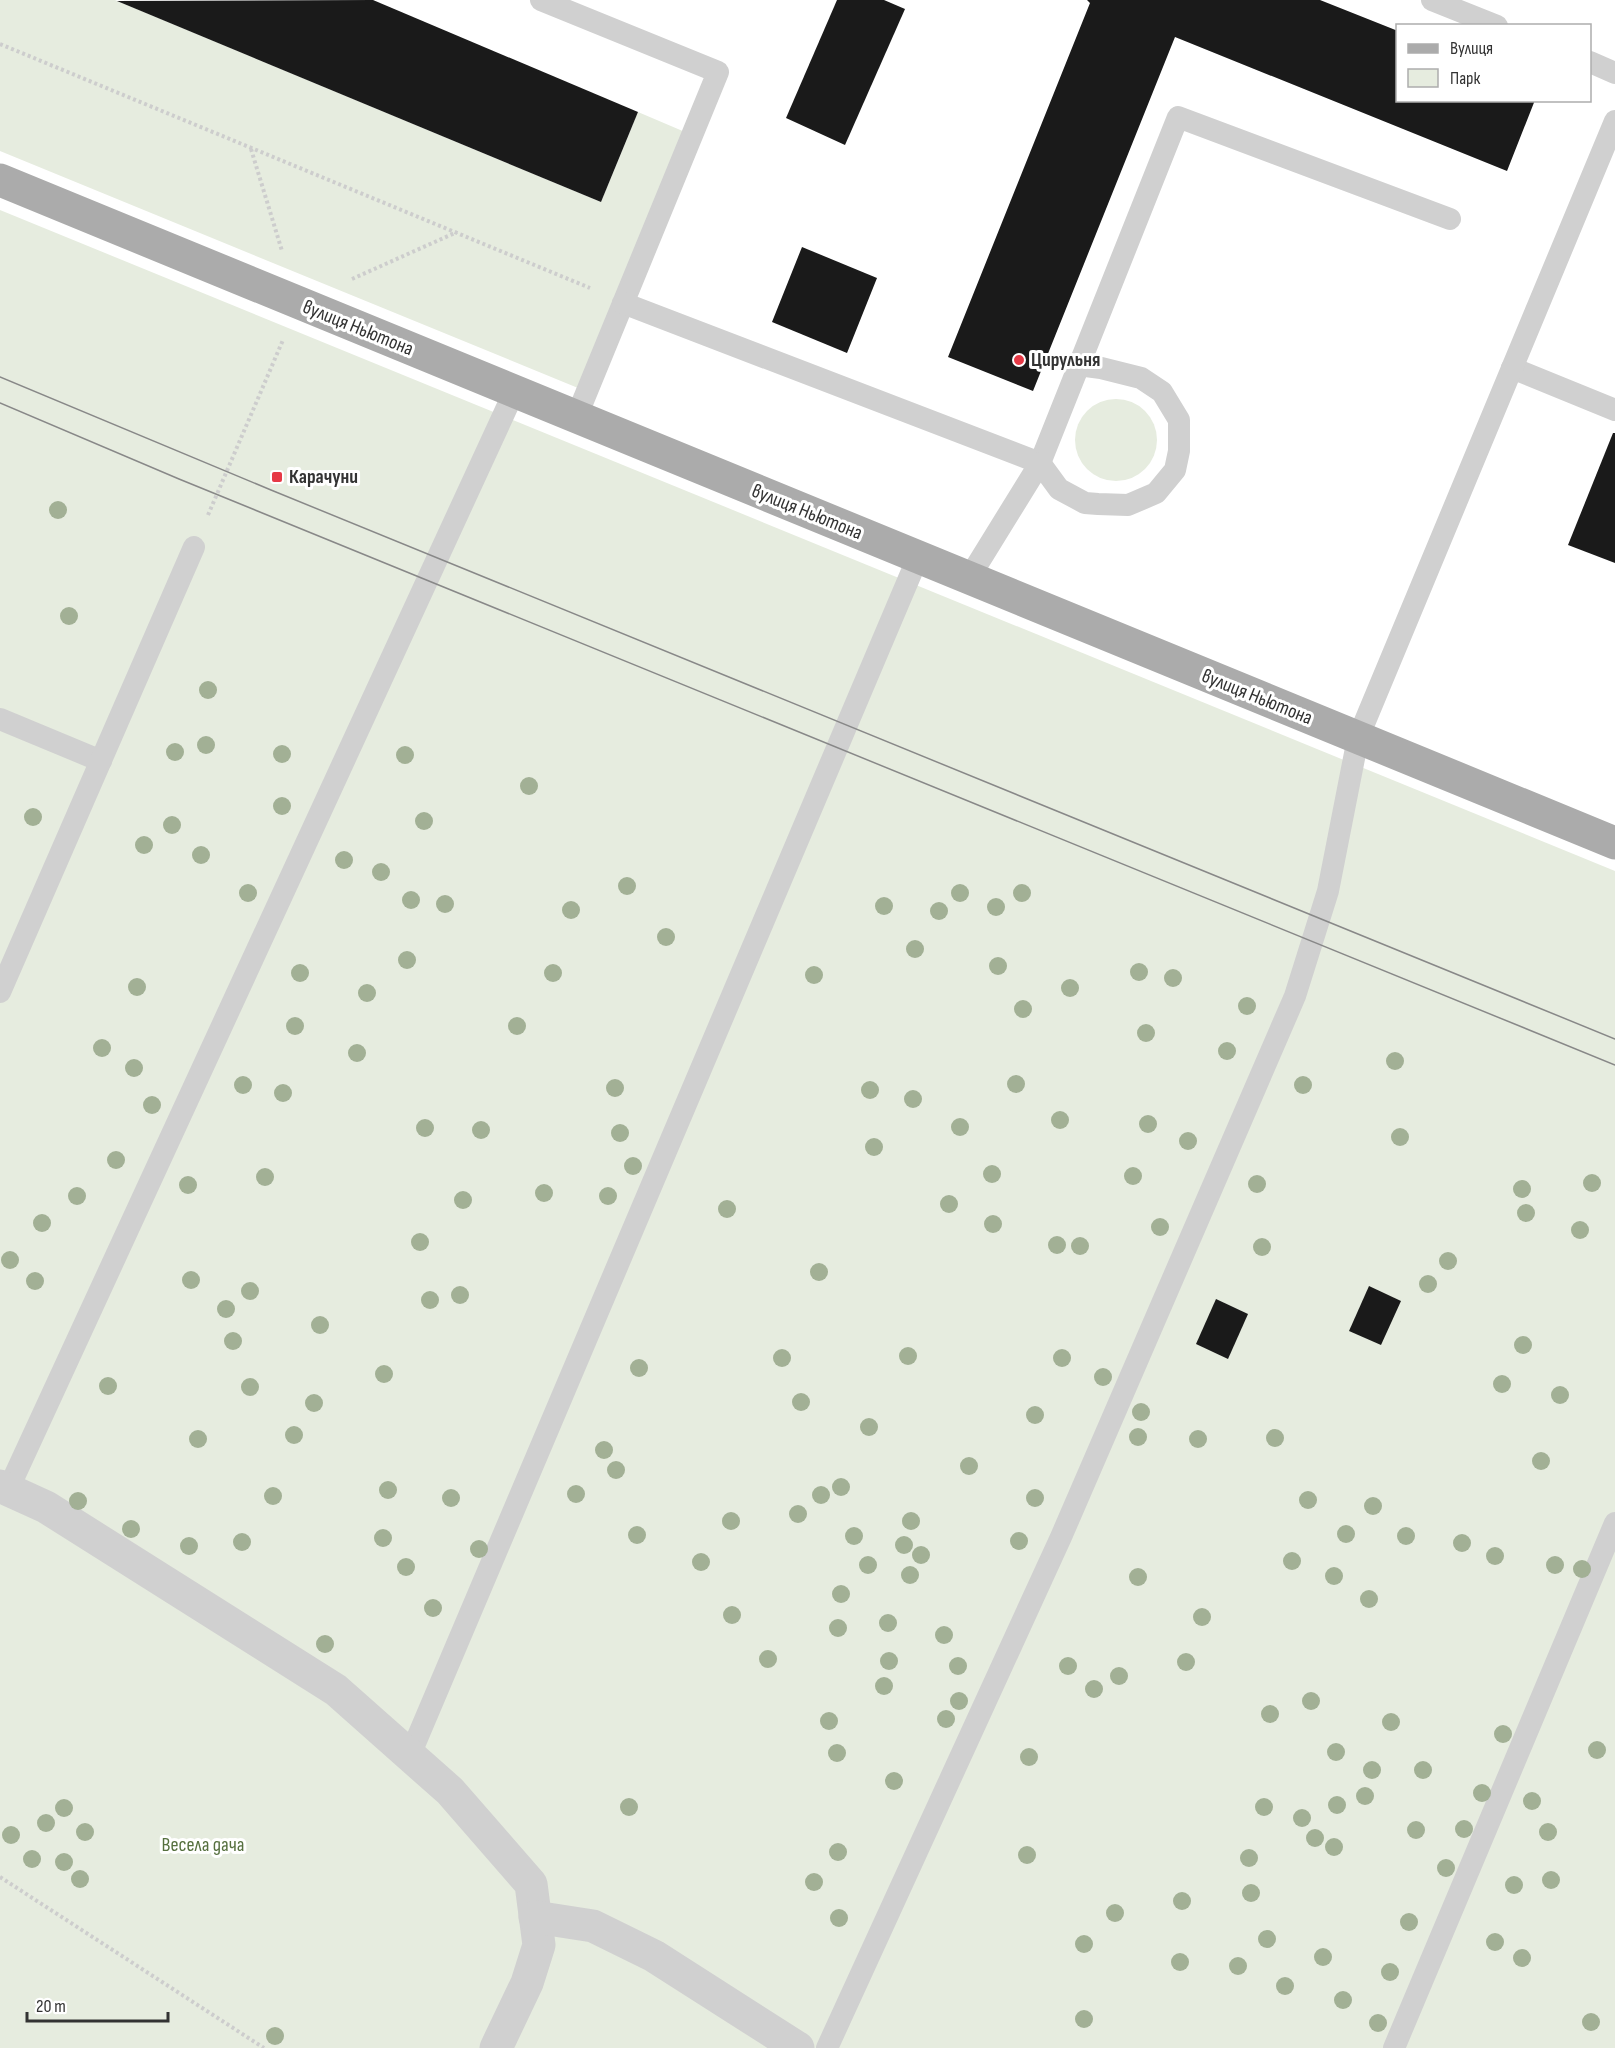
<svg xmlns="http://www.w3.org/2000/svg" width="1615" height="2048" font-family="'Sofia Sans Condensed',sans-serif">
<rect width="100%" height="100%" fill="#fff"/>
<g fill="#e6ecdf">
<polygon points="0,0 115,0 601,202 638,112 685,132 578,388 0,151"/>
<polygon points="0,210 1615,871 1615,2048 0,2048"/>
<circle cx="1116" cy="440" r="41"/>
</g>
<g fill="#1a1a1a">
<polygon points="373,0 638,112 601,202 117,1"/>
<polygon points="837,0 884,0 905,9 845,145 786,118"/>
<polygon points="1087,0 1320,0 1398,31 1398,100 1535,100 1507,171 1175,37 1033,391 948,357 1090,3"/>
<polygon points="802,247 877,278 847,353 772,322"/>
<polygon points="1613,433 1615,433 1615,563 1568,545"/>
<polygon points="1369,1286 1401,1301 1381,1345 1349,1331"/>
<polygon points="1216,1299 1248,1314 1228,1359 1196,1344"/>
</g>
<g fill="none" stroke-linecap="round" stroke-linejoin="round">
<g stroke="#cdcdcd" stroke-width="4" stroke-dasharray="3 3" stroke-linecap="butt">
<polyline points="0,44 590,288"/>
<polyline points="251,149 282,251"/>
<polyline points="352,279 457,232"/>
<polyline points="208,515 283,340"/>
<polyline points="0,1877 264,2048"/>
</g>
<g stroke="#d0d0d0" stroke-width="22">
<polyline points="541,0 718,72 576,418"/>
<polyline points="1432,0 1497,26"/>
<polyline points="1590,62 1615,73"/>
<polyline points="623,303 1040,463 1178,117 1450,219"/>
<polyline points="1512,368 1615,410"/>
<polyline points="969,578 1040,463 1059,489 1085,503 1098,504 1128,505 1156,493 1175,470 1179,451 1179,420 1162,392 1141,378 1101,368 1078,365"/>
<polyline points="0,719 101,761"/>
<polyline points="0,992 194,547"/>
<polyline points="8,1490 514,392"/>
<polyline points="410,1755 918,557"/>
<polyline points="827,2048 1061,1537 1295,996 1328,891 1358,738 1615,121"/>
<polyline points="1394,2048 1615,1523"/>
</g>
<g stroke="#d0d0d0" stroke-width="33">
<polyline points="0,1486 46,1507 336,1690 450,1791 531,1884 539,1945 527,1983 496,2048"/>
<polyline points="535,1917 593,1926 654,1956 798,2048"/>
</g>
<polyline stroke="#ababab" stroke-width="33" points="0,180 1615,843"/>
<g stroke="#888" stroke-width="1.5">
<polyline points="0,377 271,490 1615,1039"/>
<polyline points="0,403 179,479 1615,1065"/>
</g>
</g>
<g fill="#a2b095">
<circle cx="58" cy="510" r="9"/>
<circle cx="69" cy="616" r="9"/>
<circle cx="208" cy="690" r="9"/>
<circle cx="206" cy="745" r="9"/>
<circle cx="175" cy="752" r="9"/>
<circle cx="282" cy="754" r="9"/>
<circle cx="405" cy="755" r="9"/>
<circle cx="529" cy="786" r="9"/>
<circle cx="282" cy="806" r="9"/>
<circle cx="33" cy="817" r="9"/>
<circle cx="424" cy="821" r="9"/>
<circle cx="172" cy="825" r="9"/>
<circle cx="144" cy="845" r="9"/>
<circle cx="201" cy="855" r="9"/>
<circle cx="344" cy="860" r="9"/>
<circle cx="381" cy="872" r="9"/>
<circle cx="627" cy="886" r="9"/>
<circle cx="248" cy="893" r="9"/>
<circle cx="960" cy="893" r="9"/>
<circle cx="1022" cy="893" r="9"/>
<circle cx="411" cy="900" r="9"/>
<circle cx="445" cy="904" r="9"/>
<circle cx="884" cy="906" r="9"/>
<circle cx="996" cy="907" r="9"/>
<circle cx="571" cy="910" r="9"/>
<circle cx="939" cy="911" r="9"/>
<circle cx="666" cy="937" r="9"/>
<circle cx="915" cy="949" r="9"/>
<circle cx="407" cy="960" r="9"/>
<circle cx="998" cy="966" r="9"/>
<circle cx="1139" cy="972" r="9"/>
<circle cx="300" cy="973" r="9"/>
<circle cx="553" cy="973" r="9"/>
<circle cx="814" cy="975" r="9"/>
<circle cx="1173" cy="978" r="9"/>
<circle cx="137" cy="987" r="9"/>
<circle cx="1070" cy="988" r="9"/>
<circle cx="367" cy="993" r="9"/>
<circle cx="1247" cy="1006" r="9"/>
<circle cx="1023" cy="1009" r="9"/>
<circle cx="295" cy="1026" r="9"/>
<circle cx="517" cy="1026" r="9"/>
<circle cx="1146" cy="1033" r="9"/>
<circle cx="102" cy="1048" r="9"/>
<circle cx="1227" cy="1051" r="9"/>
<circle cx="357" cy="1053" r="9"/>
<circle cx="1395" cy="1061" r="9"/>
<circle cx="134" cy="1068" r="9"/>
<circle cx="1016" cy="1084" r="9"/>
<circle cx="243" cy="1085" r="9"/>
<circle cx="1303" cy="1085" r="9"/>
<circle cx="615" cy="1088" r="9"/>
<circle cx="870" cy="1090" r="9"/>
<circle cx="283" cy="1093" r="9"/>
<circle cx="913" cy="1099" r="9"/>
<circle cx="152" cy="1105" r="9"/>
<circle cx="1060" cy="1120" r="9"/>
<circle cx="1148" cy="1124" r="9"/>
<circle cx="960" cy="1127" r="9"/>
<circle cx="425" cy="1128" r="9"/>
<circle cx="481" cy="1130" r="9"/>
<circle cx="620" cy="1133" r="9"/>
<circle cx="1400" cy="1137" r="9"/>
<circle cx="1188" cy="1141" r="9"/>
<circle cx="874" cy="1147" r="9"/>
<circle cx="116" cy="1160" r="9"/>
<circle cx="633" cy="1166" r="9"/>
<circle cx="992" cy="1174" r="9"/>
<circle cx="1133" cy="1176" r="9"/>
<circle cx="265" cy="1177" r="9"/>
<circle cx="1592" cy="1183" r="9"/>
<circle cx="1257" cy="1184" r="9"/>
<circle cx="188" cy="1185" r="9"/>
<circle cx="1522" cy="1189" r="9"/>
<circle cx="544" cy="1193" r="9"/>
<circle cx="77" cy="1196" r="9"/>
<circle cx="608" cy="1196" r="9"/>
<circle cx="463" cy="1200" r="9"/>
<circle cx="949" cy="1204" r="9"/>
<circle cx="727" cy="1209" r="9"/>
<circle cx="1526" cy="1213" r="9"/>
<circle cx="42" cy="1223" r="9"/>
<circle cx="993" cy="1224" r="9"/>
<circle cx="1160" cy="1227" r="9"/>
<circle cx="1580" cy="1230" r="9"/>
<circle cx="420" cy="1242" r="9"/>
<circle cx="1057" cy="1245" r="9"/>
<circle cx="1080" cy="1246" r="9"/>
<circle cx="1262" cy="1247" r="9"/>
<circle cx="10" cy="1260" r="9"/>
<circle cx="1448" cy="1261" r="9"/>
<circle cx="819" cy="1272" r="9"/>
<circle cx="191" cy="1280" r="9"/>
<circle cx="35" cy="1281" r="9"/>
<circle cx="1428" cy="1284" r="9"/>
<circle cx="250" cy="1291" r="9"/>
<circle cx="460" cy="1295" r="9"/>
<circle cx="430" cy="1300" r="9"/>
<circle cx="226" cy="1309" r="9"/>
<circle cx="320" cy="1325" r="9"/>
<circle cx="233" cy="1341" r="9"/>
<circle cx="1523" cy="1345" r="9"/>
<circle cx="908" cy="1356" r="9"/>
<circle cx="782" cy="1358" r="9"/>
<circle cx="1062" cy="1358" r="9"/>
<circle cx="639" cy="1368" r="9"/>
<circle cx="384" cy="1374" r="9"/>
<circle cx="1103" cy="1377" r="9"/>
<circle cx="1502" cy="1384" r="9"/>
<circle cx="108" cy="1386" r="9"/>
<circle cx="250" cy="1387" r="9"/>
<circle cx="1560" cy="1395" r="9"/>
<circle cx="801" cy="1402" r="9"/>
<circle cx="314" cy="1403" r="9"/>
<circle cx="1141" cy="1412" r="9"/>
<circle cx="1035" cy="1415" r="9"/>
<circle cx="869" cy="1427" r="9"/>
<circle cx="294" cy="1435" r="9"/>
<circle cx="1138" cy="1437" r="9"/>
<circle cx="1275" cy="1438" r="9"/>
<circle cx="198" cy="1439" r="9"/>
<circle cx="1198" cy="1439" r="9"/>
<circle cx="604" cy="1450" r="9"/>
<circle cx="1541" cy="1461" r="9"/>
<circle cx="969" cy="1466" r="9"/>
<circle cx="616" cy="1470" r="9"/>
<circle cx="841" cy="1487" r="9"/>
<circle cx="388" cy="1490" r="9"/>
<circle cx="576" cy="1494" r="9"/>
<circle cx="821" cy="1495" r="9"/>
<circle cx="273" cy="1496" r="9"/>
<circle cx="451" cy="1498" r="9"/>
<circle cx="1035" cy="1498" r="9"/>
<circle cx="1308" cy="1500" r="9"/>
<circle cx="78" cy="1501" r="9"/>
<circle cx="1373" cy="1506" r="9"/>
<circle cx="798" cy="1514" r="9"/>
<circle cx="731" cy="1521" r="9"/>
<circle cx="911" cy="1521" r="9"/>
<circle cx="131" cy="1529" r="9"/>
<circle cx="1346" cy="1534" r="9"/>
<circle cx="637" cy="1535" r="9"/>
<circle cx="854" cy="1536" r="9"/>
<circle cx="1406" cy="1536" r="9"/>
<circle cx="383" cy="1538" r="9"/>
<circle cx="1019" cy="1541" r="9"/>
<circle cx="242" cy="1542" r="9"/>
<circle cx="1462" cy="1543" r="9"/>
<circle cx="904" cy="1545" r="9"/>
<circle cx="189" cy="1546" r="9"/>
<circle cx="479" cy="1549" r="9"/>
<circle cx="921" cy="1555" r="9"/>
<circle cx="1495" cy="1556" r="9"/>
<circle cx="1292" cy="1561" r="9"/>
<circle cx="701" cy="1562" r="9"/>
<circle cx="868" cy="1565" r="9"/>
<circle cx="1555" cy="1565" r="9"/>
<circle cx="406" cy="1567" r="9"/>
<circle cx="1582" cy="1569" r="9"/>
<circle cx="910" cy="1575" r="9"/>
<circle cx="1334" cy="1576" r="9"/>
<circle cx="1138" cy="1577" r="9"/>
<circle cx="841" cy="1594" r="9"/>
<circle cx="1369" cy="1599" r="9"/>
<circle cx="433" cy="1608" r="9"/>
<circle cx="732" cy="1615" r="9"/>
<circle cx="1202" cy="1617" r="9"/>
<circle cx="888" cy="1623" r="9"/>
<circle cx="838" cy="1628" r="9"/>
<circle cx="944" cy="1635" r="9"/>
<circle cx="325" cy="1644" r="9"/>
<circle cx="768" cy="1659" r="9"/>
<circle cx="889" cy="1661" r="9"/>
<circle cx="1186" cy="1662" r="9"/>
<circle cx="958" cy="1666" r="9"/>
<circle cx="1068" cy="1666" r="9"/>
<circle cx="1119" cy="1676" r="9"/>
<circle cx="884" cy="1686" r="9"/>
<circle cx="1094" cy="1689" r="9"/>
<circle cx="959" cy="1701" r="9"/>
<circle cx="1311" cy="1701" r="9"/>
<circle cx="1270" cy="1714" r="9"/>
<circle cx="946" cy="1719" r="9"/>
<circle cx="829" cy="1721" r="9"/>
<circle cx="1391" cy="1722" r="9"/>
<circle cx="1503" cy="1734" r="9"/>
<circle cx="1597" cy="1750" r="9"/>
<circle cx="1336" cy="1752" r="9"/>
<circle cx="837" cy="1753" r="9"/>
<circle cx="1029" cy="1757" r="9"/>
<circle cx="1372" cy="1770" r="9"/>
<circle cx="1423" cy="1770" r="9"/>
<circle cx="894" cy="1781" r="9"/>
<circle cx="1482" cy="1793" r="9"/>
<circle cx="1365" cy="1796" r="9"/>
<circle cx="1532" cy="1801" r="9"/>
<circle cx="1337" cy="1805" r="9"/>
<circle cx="629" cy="1807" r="9"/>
<circle cx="1264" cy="1807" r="9"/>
<circle cx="64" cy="1808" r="9"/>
<circle cx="1302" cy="1818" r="9"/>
<circle cx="46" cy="1823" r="9"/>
<circle cx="1464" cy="1829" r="9"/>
<circle cx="1416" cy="1830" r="9"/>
<circle cx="85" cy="1832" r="9"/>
<circle cx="1548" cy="1832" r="9"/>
<circle cx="11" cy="1835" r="9"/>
<circle cx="1315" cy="1838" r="9"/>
<circle cx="1334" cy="1847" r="9"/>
<circle cx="838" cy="1852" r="9"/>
<circle cx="1027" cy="1855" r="9"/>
<circle cx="1249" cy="1858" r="9"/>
<circle cx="32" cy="1859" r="9"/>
<circle cx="64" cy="1862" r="9"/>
<circle cx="1446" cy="1868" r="9"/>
<circle cx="80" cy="1879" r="9"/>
<circle cx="1551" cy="1880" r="9"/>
<circle cx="814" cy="1882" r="9"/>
<circle cx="1514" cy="1885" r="9"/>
<circle cx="1251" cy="1893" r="9"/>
<circle cx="1182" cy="1901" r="9"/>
<circle cx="1115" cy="1913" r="9"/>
<circle cx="839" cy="1918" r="9"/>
<circle cx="1409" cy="1922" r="9"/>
<circle cx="1267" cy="1939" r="9"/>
<circle cx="1495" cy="1942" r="9"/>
<circle cx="1084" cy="1944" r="9"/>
<circle cx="1323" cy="1957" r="9"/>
<circle cx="1522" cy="1958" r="9"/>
<circle cx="1180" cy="1962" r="9"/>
<circle cx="1238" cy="1966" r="9"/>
<circle cx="1390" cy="1972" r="9"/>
<circle cx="1285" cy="1986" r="9"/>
<circle cx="1343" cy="2000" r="9"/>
<circle cx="1084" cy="2019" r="9"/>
<circle cx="1591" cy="2022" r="9"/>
<circle cx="1378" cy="2023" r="9"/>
<circle cx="275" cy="2036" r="9"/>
</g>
<g fill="#e63946" stroke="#fff" stroke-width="2">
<circle cx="1019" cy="360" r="6"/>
<rect x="271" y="471" width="12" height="12" rx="3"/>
</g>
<g text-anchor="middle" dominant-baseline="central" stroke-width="6" stroke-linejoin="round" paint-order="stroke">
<g font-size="20" fill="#333" stroke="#fff">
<text transform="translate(358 328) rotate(22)">вулиця Ньютона</text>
<text transform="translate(807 512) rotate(22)">вулиця Ньютона</text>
<text transform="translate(1257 697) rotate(22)">вулиця Ньютона</text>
</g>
<g font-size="20" font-weight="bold" fill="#333" stroke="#fff" text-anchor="start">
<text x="1031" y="360">Цирульня</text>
<text x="289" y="477">Карачуни</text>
</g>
<g font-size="20" fill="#56703f" stroke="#fff">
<text x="203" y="1845">Весела дача</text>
</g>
</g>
<rect x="1396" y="24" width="195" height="78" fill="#ffffff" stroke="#adadad" stroke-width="1.5"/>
<rect x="1408" y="44" width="30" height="9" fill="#ababab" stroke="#adadad" stroke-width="1.5"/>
<text x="1450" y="54" font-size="18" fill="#333333">Вулиця</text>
<rect x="1408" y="69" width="30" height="18" fill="#e6ecdf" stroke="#adadad" stroke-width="1.5"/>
<text x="1450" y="84" font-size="18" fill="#333333">Парк</text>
<path d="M27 2012v9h141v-9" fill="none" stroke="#333333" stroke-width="3"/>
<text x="36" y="2012" font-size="18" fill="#333333" stroke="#ffffff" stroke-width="4.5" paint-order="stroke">20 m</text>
</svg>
